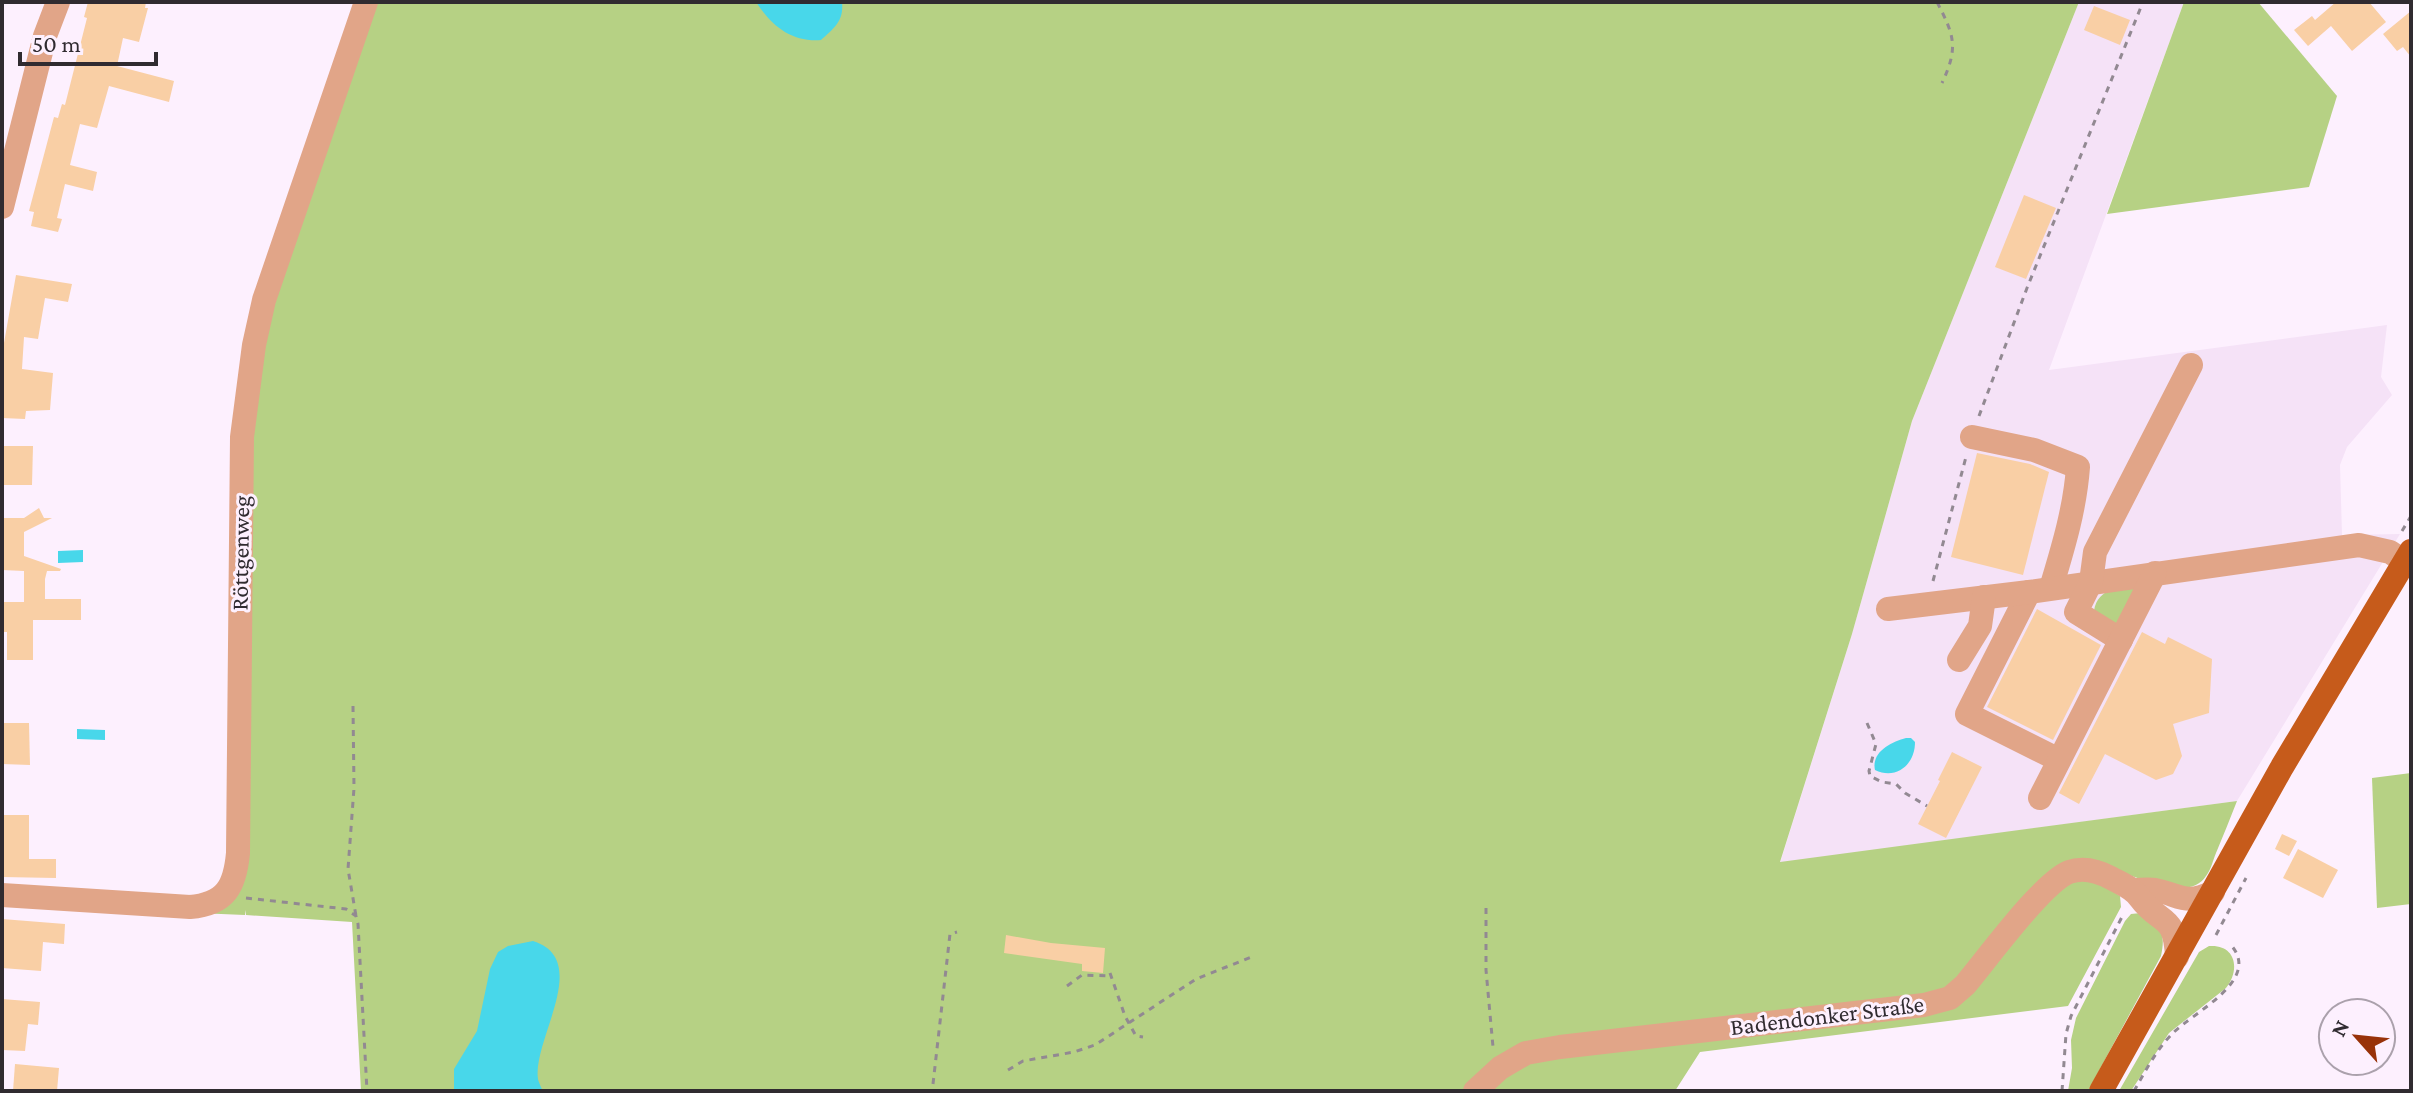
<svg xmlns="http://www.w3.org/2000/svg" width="2413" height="1093" font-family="'Crimson Pro',serif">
<rect width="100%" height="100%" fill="#fdf0fe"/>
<polygon fill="#f5e2f7" points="2079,2 2184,2 2049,370 2387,325 2381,377 2392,395 2347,447 2340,465 2342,535 2400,534 2237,801 1780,863 1852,634 1912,421"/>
<g fill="#b6d184">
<path d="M373,2h1706l-167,419 -60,213 -72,228 457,-61c-7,18 -14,35 -21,52 -3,7 -5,17 -10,23 -23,36 -103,-22 -135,-14 -10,2 -18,10 -26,16l-85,102 -15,12 -21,6 -202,22 -6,13 209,-22 28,-6 18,-15 84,-100c25,-20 41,-10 65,6l1,11 -53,99 -368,46 -25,39h-1314l-9,-169 -106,-7 -1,-5v5l-48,-2c15,-7 30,-11 39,-26 4,-6 5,-13 9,-18l-3,-214 4,-218 11,-91 10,-45z"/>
<polygon points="2184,2 2258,2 2337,96 2309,187 2107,214"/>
<path d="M2140,583l-27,49 -19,-17c-1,-25 26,-30 46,-32z"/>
<polygon points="2411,773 2411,904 2377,908 2372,778"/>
<path d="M2141,913c20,11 25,20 20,43l-73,135h-20l4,-23 -1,-28 5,-22 49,-97 6,-7z"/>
<path d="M2209,946c28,-2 31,25 17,42l-57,45 -38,58h-12l80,-139z"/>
</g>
<g fill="#48d7ea">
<path d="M756,2h86c2,19 -8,26 -21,38 -30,2 -49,-14 -65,-38z"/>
<polygon points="83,550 83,562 58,563 58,551"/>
<polygon points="77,729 105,730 105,740 77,739"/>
<path d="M1906,738h5l4,4c0,23 -19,38 -40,28 -4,-18 16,-28 31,-32z"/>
<path d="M533,941c60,19 -1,99 5,138 0,1 4,11 5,12h-89v-22l23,-38 13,-62 8,-17 10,-6z"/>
</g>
<g fill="#f9cfa5">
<polygon points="88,2 146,2 145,8 148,8 139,42 123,38 117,66 174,81 169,102 109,86 97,128 80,124 70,165 97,172 93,191 65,184 57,218 62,219 58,232 31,226 34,212 29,211 54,117 58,118 62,104 65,105 87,18 84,17"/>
<polygon points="2336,2 2369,2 2386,22 2352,51 2331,26 2308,46 2294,30 2312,16 2315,20"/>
<polygon points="2094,6 2130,20 2120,45 2084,30"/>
<polygon points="2411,11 2411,57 2403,47 2397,51 2383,34"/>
<polygon points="2024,195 2056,208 2026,279 1995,267"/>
<polygon points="16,275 72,284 68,302 45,298 38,339 24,337 22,369 53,373 50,410 26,411 25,419 2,418 4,343"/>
<polygon points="2,446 33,446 32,485 2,485"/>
<polygon points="1977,453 2030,464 2049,472 2023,575 1951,557"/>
<polygon points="39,508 44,518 52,518 24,532 24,556 61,569 60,571 47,571 45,579 45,599 81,599 81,620 33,620 33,660 7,660 7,632 2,632 2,602 24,602 24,571 2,570 2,518 24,518"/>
<polygon points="2037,609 2101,645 2053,740 1987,707"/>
<polygon points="2142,632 2165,644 2168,637 2212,659 2209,713 2173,724 2182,756 2173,774 2156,780 2105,754 2079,804 2059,793"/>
<polygon points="2,723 29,723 30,765 2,764"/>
<polygon points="1952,752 1982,767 1946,838 1918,824 1940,781 1938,780"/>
<polygon points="2,815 29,815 29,859 56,859 56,878 2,877"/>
<polygon points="2282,834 2297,841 2289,856 2275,849"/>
<polygon points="2298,849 2338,870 2323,898 2283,878"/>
<polygon points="2,919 65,924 64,944 43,942 41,971 2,968"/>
<polygon points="1006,935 1051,943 1105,948 1103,973 1082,971 1082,964 1004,953"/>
<polygon points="2,999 40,1002 38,1025 28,1024 25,1051 2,1050"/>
<polygon points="15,1064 59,1068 57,1091 13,1091"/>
</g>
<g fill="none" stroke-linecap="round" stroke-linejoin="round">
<g stroke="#928992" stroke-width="3" stroke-dasharray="6 6" stroke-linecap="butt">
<path d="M1937,2c17,33 22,45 5,81"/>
<polyline points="1979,416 2027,288 2143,2"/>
<polyline points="2402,531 2411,516"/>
<polyline points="1933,581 1966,457"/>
<polyline points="353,706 354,788 348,869 356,916"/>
<polyline points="1867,723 1876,744 1869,771 1870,776 1882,782 1896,784 1905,793 1927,806"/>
<polyline points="246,898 346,909 356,916 358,924 367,1091"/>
<polyline points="1486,908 1486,970 1493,1047"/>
<polyline points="2216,935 2246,878"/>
<polyline points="1110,973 1125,1016 1136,1036 1143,1037"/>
<polyline points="1067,986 1082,975 1110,976"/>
<polyline points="1008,1070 1023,1061 1074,1052 1095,1045 1196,979 1254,956"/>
<polyline points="933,1084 950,934 957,932"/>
<polyline points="2062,1091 2066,1034 2071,1016 2124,913"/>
<path d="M2134,1091c11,-19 22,-41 38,-57 21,-22 93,-55 57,-91"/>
</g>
<g stroke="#e1a588" stroke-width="24">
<polyline points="2,207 45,36 58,2"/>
<path d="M1972,437l62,13 44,17c-3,42 -15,81 -27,121"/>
<polyline points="2029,592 1967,714 2059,760"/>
<polyline points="1888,609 2029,592 2359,545 2390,552 2405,562"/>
<polyline points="2121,640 2076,612 2091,582 2095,552 2191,365"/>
<polyline points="1959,660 1980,626 1984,597"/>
<polyline points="2040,798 2155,573"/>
<path d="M2134,890c7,0 14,-1 21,0 26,5 29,16 58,2"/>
<path d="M2,895l188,12c36,-3 45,-21 48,-54l4,-416 12,-92 10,-45 102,-298"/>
<path d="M1475,1091l25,-23 26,-15 34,-6 364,-42 26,-7 15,-13c22,-26 77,-102 104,-113 14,-5 29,-1 42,6 11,6 22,10 29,20 21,28 35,15 37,59"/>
</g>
<polyline stroke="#c65b1b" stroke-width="24" points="2101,1091 2282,767 2411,551"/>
</g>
<g text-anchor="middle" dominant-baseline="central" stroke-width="6" stroke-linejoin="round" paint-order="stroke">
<g font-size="24" fill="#302b30" stroke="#fdf0fe">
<text transform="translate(240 553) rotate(-89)">Röttgenweg</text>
<text transform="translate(1827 1015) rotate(-7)">Badendonker Straße</text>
</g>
</g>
<rect width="2413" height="1093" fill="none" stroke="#302b30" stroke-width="8"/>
<g transform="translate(2357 1037) rotate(297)"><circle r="38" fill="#fdf0fe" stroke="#aba1ac" stroke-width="2"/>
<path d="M0-6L14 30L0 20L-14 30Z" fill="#983209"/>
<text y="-12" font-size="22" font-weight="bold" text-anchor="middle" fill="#302b30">N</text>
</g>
<path d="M20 52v12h136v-12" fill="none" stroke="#302b30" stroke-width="4"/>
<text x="32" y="52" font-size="24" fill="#302b30" stroke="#fdf0fe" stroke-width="6" paint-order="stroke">50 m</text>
</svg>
